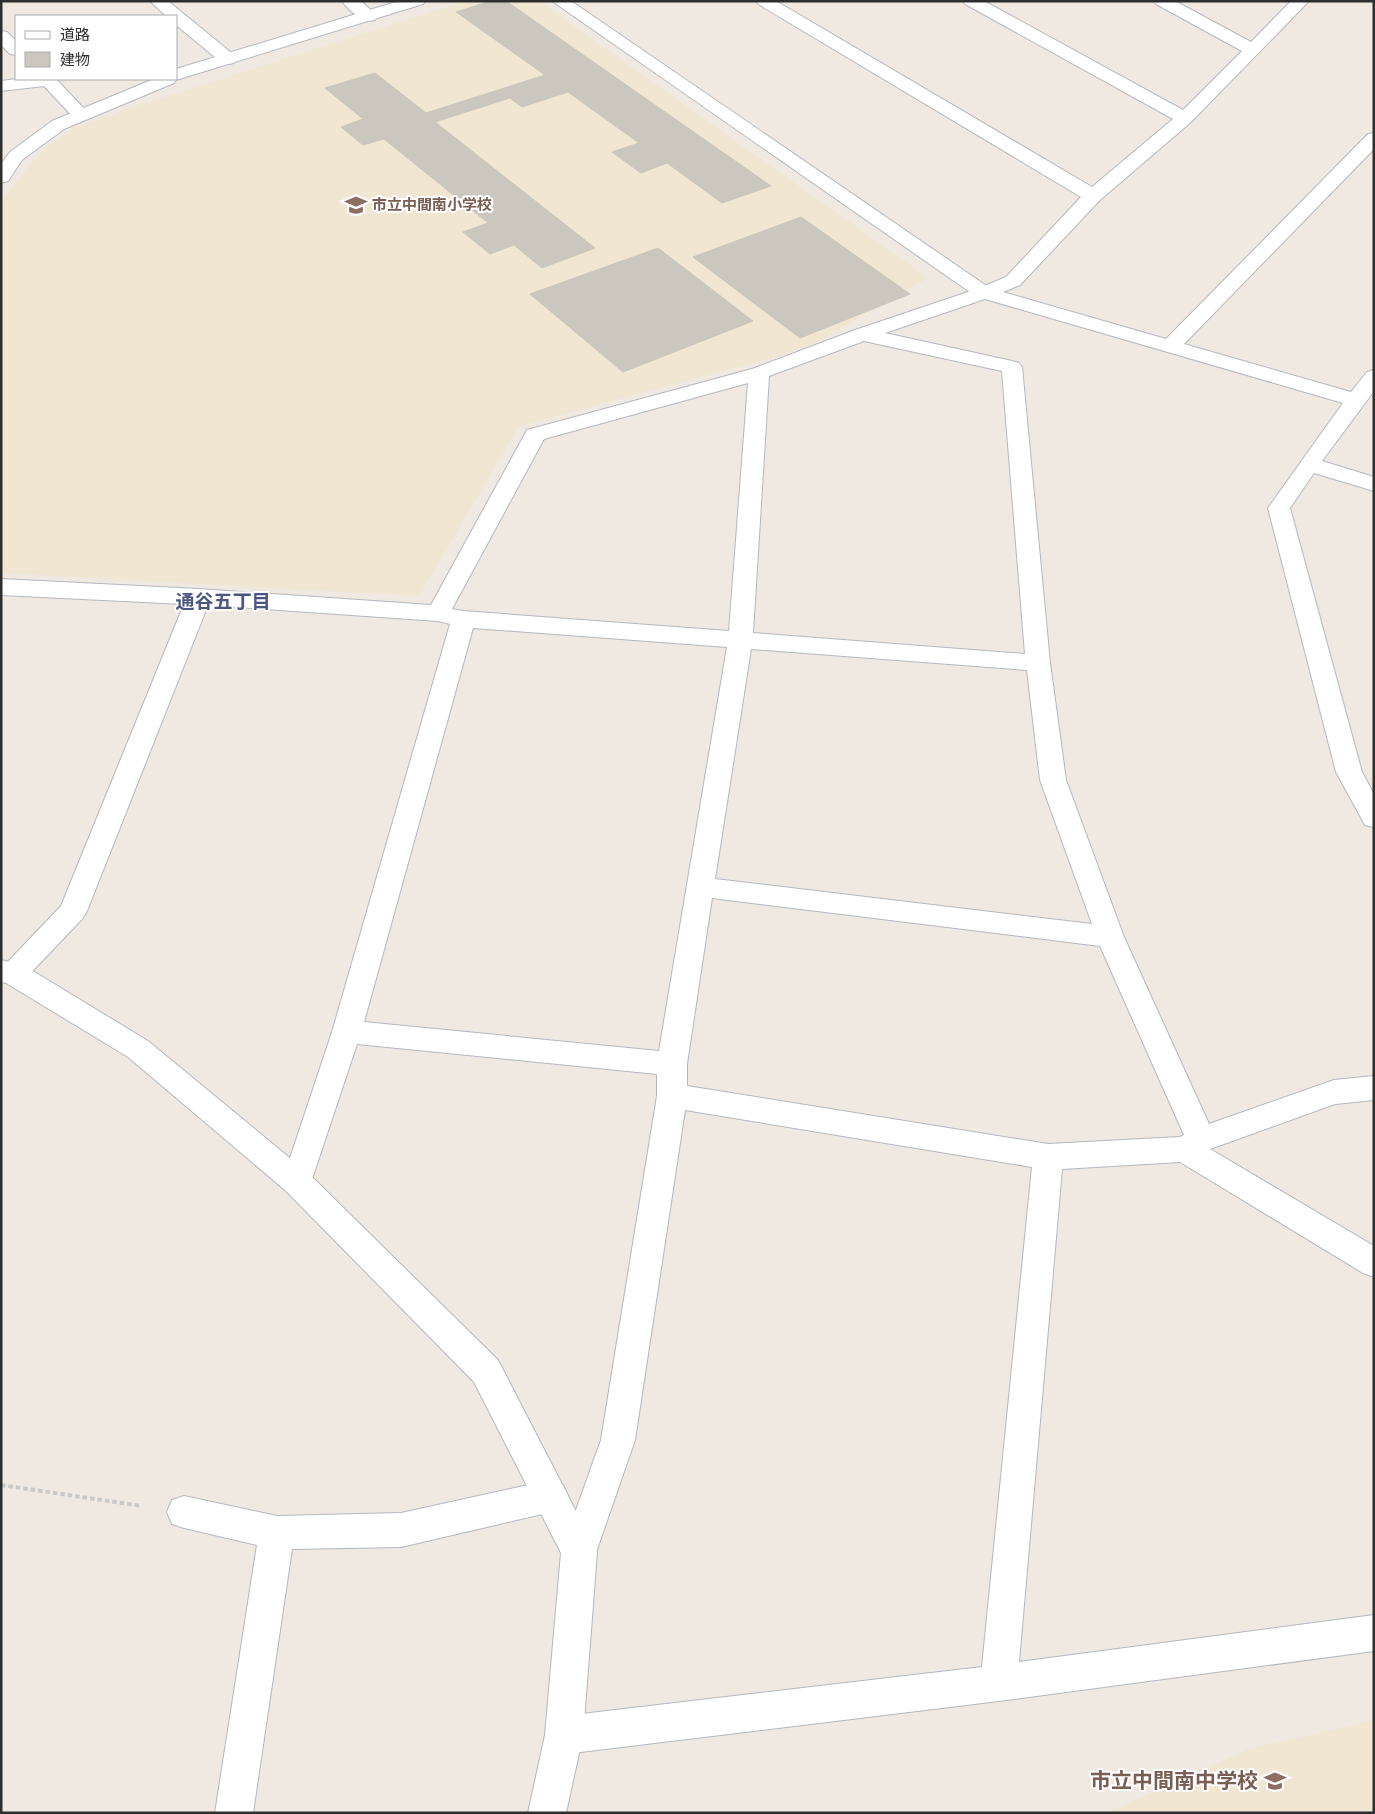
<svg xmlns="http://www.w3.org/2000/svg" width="1375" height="1814" font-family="'DM Sans','Noto Sans JP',sans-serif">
<rect width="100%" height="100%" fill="#efe9e1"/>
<g fill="#f0e6d1">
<polygon points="466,1 539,1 928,278 807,348 519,426 419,596 1,573 1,203 21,175 46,148 75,128 130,108"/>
<polygon points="1374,1720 1374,1813 1106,1813 1249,1749"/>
</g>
<g fill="#cbc7bf" stroke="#cbc5ba">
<polygon points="491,1 506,1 771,186 722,203 667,163 641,173 612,152 639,143 568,92 522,107 510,98 435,122 595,248 542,268 514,245 490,254 463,232 488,223 384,139 363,145 341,127 363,119 325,88 375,73 426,113 545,75 456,12"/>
<polygon points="801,217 910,294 800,338 693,257"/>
<polygon points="658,248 753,321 623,372 530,294"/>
</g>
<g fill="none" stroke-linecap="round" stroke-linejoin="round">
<g stroke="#b4b7c1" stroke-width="2">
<g id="street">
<polygon points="150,1 168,1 234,55 237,59 234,63 228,64 222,63 176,25 176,16 166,16"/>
<path d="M342,1h19l16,15 -2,4c-12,3 -26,-9 -33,-19z"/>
<path d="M756,1h20l316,186 81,-68 -208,-115 -2,-3h21l199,109 59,-59 -86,-47 -2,-3h21l76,41 40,-41h18l-118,121 -91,78 -80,85 -17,7 163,47 202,-205 6,-1v16l-190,195 167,48 16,-20 7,-2v21l-52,70 52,16v14l-60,-18 -24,35 72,264 12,22v33l-9,-2 -29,-53 -68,-264 75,-105 -358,-104 -100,34 127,28 7,2 3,4 28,296 16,117 58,157 85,187 125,-44 40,-4v24l-39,4 -125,45 164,97v31l-11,-4 -183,-111 -118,7 -43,493 355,-47v36l-375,50 -435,53 -13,-6 -6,-13 6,-13 13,-6 418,-49 50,-500 -347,-57 -50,330 -43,124 -13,5 -13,-5 -5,-12 40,-112 56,-344v-22l-300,-30 -49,147 -11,4 -11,-4 -4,-9 50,-150 118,-408 -12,-3 -230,-16 -121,306 -4,7 -60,63 -10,3 -10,-3 -2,-12 60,-63 123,-302 -183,-9v-16l198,10 232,16 96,-175 225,-61 103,-39 122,-41 29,-12 75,-80 -323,-193zM864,341l138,30 23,283 -272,-21 16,-257zM748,383l-19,248 -266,-20 -11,-2 92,-170zM473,628l254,19 -68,404 -295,-29zM751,649l276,21 13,110 52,144 -377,-45zM712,898l388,48 84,189 -4,2 -132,7 -361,-58v-22z"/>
<polygon points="1,31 7,32 16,41 16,55 10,54 1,45"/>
<polygon points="17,79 56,79 90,115 87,119 81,120 75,119 44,86 1,91 1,81"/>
<polygon points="551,1480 563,1485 568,1496 563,1507 551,1512 401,1547 292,1549 253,1813 215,1813 257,1545 184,1528 172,1524 167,1512 172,1500 184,1496 277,1516 401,1513"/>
</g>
</g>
<g stroke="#b4b7c1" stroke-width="2">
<g id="secondary">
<polygon points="399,1 425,1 423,4 176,80 174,83 64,129 22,160 8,181 1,183 1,164 10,152 52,121 154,79 176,79 176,69"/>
<polygon points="552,1 571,1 991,289 994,293 991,297 984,299 977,297"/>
<polygon points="1,960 23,965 148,1041 308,1173 498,1360 597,1552 583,1735 566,1813 528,1813 545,1735 561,1553 474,1382 286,1191 128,1057 6,983 1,982"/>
</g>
</g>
<polyline stroke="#c9c9c9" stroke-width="4" stroke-dasharray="4.5 3" stroke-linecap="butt" points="1,1485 142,1506"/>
<use href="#street" fill="#fff" fill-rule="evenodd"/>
<use href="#secondary" fill="#fff" fill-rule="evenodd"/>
</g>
<defs>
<g id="school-bare" transform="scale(1.725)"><path d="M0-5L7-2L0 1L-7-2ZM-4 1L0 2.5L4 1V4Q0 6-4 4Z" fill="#8d6e63" stroke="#fff" stroke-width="2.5" paint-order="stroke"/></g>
</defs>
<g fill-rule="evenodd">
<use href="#school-bare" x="356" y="205"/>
<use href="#school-bare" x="1275" y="1781"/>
</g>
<g text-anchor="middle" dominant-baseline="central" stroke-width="4" stroke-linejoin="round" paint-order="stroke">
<g font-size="15" font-weight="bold" fill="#785e54" stroke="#fff" text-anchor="start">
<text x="372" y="205">市立中間南小学校</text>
</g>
<g font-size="19" font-weight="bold" fill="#4d5680" stroke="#fff">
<text x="223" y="601">通谷五丁目</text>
</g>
<g font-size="21" font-weight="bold" fill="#785e54" stroke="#fff" text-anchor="end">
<text x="1258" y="1781">市立中間南中学校</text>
</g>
</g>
<rect width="1375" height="1814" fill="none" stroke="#2e2e2e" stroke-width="5"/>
<rect x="15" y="15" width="162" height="65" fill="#ffffff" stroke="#ababab"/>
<rect x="25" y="31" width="25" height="8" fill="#ffffff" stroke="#ababab"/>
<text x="60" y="40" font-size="15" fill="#2e2e2e">道路</text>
<rect x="25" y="52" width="25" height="15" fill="#cbc7bf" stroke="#ababab"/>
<text x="60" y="65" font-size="15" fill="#2e2e2e">建物</text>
</svg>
